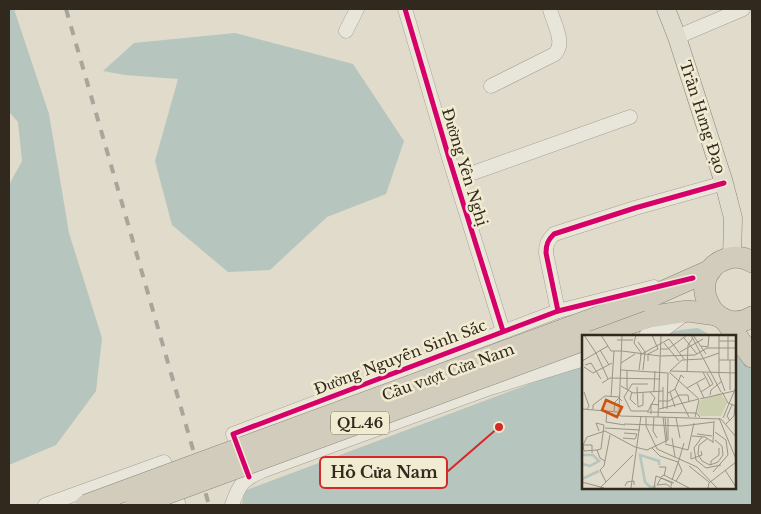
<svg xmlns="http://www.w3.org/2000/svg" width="761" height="514" font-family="'Libre Baskerville',serif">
<rect width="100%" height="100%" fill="#e0dbca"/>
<g fill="#b6c5bd">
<polygon points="9,9 14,9 49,114 69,233 102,338 96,391 56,445 9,465 9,185 22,161 18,122 9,112"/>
<polygon points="235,33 353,64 404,141 386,194 327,217 270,270 228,272 172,225 155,161 178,79 125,75 103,71 134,43"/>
<polygon points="698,328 712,336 657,336 680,330"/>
<polygon points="735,353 752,366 752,505 242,505 244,491 583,364 584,488 735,488"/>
</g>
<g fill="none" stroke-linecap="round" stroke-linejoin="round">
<g stroke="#a5a094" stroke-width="15">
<g id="minor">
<polyline points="405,9 449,158 503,331"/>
<polyline points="346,31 357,9"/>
<polyline points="677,37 743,9"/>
<path d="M491,86l64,-32c11,-12 -2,-31 -5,-45"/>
<polyline points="456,179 630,117"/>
<path d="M558,311l-12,-58c0,-9 2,-13 8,-19l81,-26 89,-25"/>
<polyline points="646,336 662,331 686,313"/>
<polyline points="249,477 233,434 558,311 654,287"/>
<polyline points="45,505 164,462 173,484 178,503 172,505"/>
<path d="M232,505c7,-20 10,-25 30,-34l228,-83 94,-29"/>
</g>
</g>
<g stroke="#8a857a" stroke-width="19">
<polyline id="major" points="666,9 677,37 724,183 733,218 732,258"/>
</g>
<g stroke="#8a857a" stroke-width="22">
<g id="highway">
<path d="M752,262c-8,-5 -17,-6 -26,-3 -43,15 -14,81 26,58"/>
<polyline points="641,301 711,270"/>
<polyline points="724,319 752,357"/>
<polyline points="594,336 648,317 688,311 717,315"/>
</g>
</g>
<use href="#minor" stroke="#e8e6db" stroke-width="14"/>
<use href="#major" stroke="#dfdccd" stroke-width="18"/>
<use href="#highway" stroke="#d2ccbc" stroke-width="21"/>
<polyline stroke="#a7a59c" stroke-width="4" stroke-dasharray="9 9" stroke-linecap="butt" points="66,9 209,505"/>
<g stroke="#8a857a" stroke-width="22" stroke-linecap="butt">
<g id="highway-bridge">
<polyline points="86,505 641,301"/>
<polyline points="136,505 584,340"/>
</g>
</g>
<use href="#highway-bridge" stroke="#d2ccbc" stroke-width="21"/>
<g stroke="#f1ebd1" stroke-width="8">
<g id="cycleway">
<polyline points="405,9 449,158 503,331"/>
<path d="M558,311l-12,-58c0,-9 2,-13 8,-19l81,-26 89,-25"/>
<polyline points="249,477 233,434 558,311 693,278"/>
</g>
</g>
<use href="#cycleway" stroke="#d6006c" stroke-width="5"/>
</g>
<g text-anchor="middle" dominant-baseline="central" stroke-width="5" stroke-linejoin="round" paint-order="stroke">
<rect fill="#f1ebd1" stroke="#6b6354" stroke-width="1" x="331" y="411.5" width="58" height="23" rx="4"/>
<g font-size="14" font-weight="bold" fill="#32291e">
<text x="360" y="423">QL.46</text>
</g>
<g font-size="15" fill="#32291e" stroke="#f1ebd1">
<text transform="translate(703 117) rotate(72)">Trần Hưng Đạo</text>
<text transform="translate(465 167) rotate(73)">Đường Yên Nghị</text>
<text transform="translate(400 357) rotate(-21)">Đường Nguyễn Sinh Sắc</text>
<text transform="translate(448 372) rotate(-20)">Cầu vượt Cửa Nam</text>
</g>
</g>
<g transform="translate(582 335)">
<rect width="154" height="154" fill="#e0dbca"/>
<path d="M138,58l7,10 -6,13h-21l-3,-3 3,-12z" fill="#cccfae"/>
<path fill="none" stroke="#b6c5bd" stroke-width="2.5" d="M0,120h11l6,6 -9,5 -8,-2M0,144l17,-8M74,151l-5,2 -6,-6 -5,-27 19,6v4"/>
<path fill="none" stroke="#9a9485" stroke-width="1" d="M2,0l12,18M19,0l10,16h11M54,0l-2,8 8,11M79,0l-3,82 63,2M109,0l30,57M111,0l13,19M137,0v40l6,16M102,3l13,16M35,5h16M137,6h16M56,7l7,10 -2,18M82,8l15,18M119,11l7,1 1,-12M79,14h7l19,-14M18,15l9,15M40,16l38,5M98,17l23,-13M14,18l12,26M58,20l29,-16 15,20M79,21l34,-1 12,-7h29M137,25h17M146,25v-25M0,26l26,-15M66,26v-7l10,-5 -6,-14M39,28l14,-9M3,30l6,-2 10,16M2,32l9,6 19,-10M39,35l47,3M57,35l2,-15M88,36l12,-11 20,-1 17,-6M88,36l66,2M87,37l30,27M105,37l1,-27 5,-7M125,38l6,11 -3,2M20,48l8,-5 50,1M115,48l7,15M66,49h-16l-8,13 7,14h17l7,-13 -5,-6M39,51l12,7 30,-2v-4M55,52l1,20 5,-2v-12M105,53l18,-10M45,54v-18M93,54l14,28M148,55v-30M72,56l1,-20M81,56v18M2,57l5,14 -2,3M50,57l-2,7 6,6M88,57l5,15M119,57l9,-6 -7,-14M140,57l6,11 8,3M86,58l7,-4 6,-14 3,3M97,60h9l1,7M128,60l1,-5 11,-9M29,62l3,-46M118,64l34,-8M77,66h10l10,-6M0,74l36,3M11,74v-4l12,-9 15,1M77,74l40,-10M85,74l1,-36M25,76l-1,11 19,3M32,76l1,-9 4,-4 3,3M37,76l3,-76M65,77l49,1 4,4M36,78l2,3 38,1M69,79v-10l8,1M64,82v9l11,23 40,18 20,21M72,82l-1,14 4,7M81,82l3,26M83,82l2,23M113,82l4,-17M94,83l4,20M137,83l17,41M141,83l13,-31M139,84l15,18M148,86l-3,-5 5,-11M42,89l58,2 32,-4M144,89l8,-8 2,-18M23,93l35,2M23,96l30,16 12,3 21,-10v-22M115,99l15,2M110,101l13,1 8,5M120,102l-8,11 2,12 10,8 15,-3M41,103l12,1 2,-5 -13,-1M90,103l3,19M125,104l-8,6 -1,9 4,7 8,4 8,-3 5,-7 -1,-9 -7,-6M131,108l1,-22M83,109l23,6 6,-27M1,110l1,6 13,-1 3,8 5,3M1,110l4,-8 18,-6M1,110h9v8M70,113l8,8 18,6M15,115l4,-1 3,-24 -8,-2 3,8M109,117v7l11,-4 -1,-4M97,125l5,-17M129,130v-4l8,-6v-7M107,131l20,16M77,132h7l-2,9M143,135l11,17M131,137l15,-17 -2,-15 -11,-8M79,142l3,-2 25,13M90,145l7,-20M94,146l6,-10 -4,-9M0,147l22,6M24,147l-6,-12 4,-4 6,-31M75,150l4,-7 11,5 -1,3M75,150l9,-1 6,4M43,151l2,-4 7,-1v4M18,153l33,-33M49,153l10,-72M72,153l2,-12 18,7M126,153l1,-5 27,-21"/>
<path fill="#cd520f" fill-opacity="0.15" stroke="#cd520f" stroke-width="2.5" d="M24,65l16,7 -5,10 -15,-7z"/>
<rect width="154" height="154" fill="none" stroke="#32291e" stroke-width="2.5"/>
</g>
<path fill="none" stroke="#d62828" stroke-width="2" d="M499 427L447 472"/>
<circle fill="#d62828" stroke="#f1ebd1" stroke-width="2" cx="499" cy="427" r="5"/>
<rect fill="#f1ebd1" stroke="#d62828" stroke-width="2" x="320" y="457" width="127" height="31" rx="5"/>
<g font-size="16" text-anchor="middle" font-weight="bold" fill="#32291e">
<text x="384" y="478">Hồ Cửa Nam</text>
</g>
<rect width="761" height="514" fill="none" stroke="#32291e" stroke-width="20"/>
</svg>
